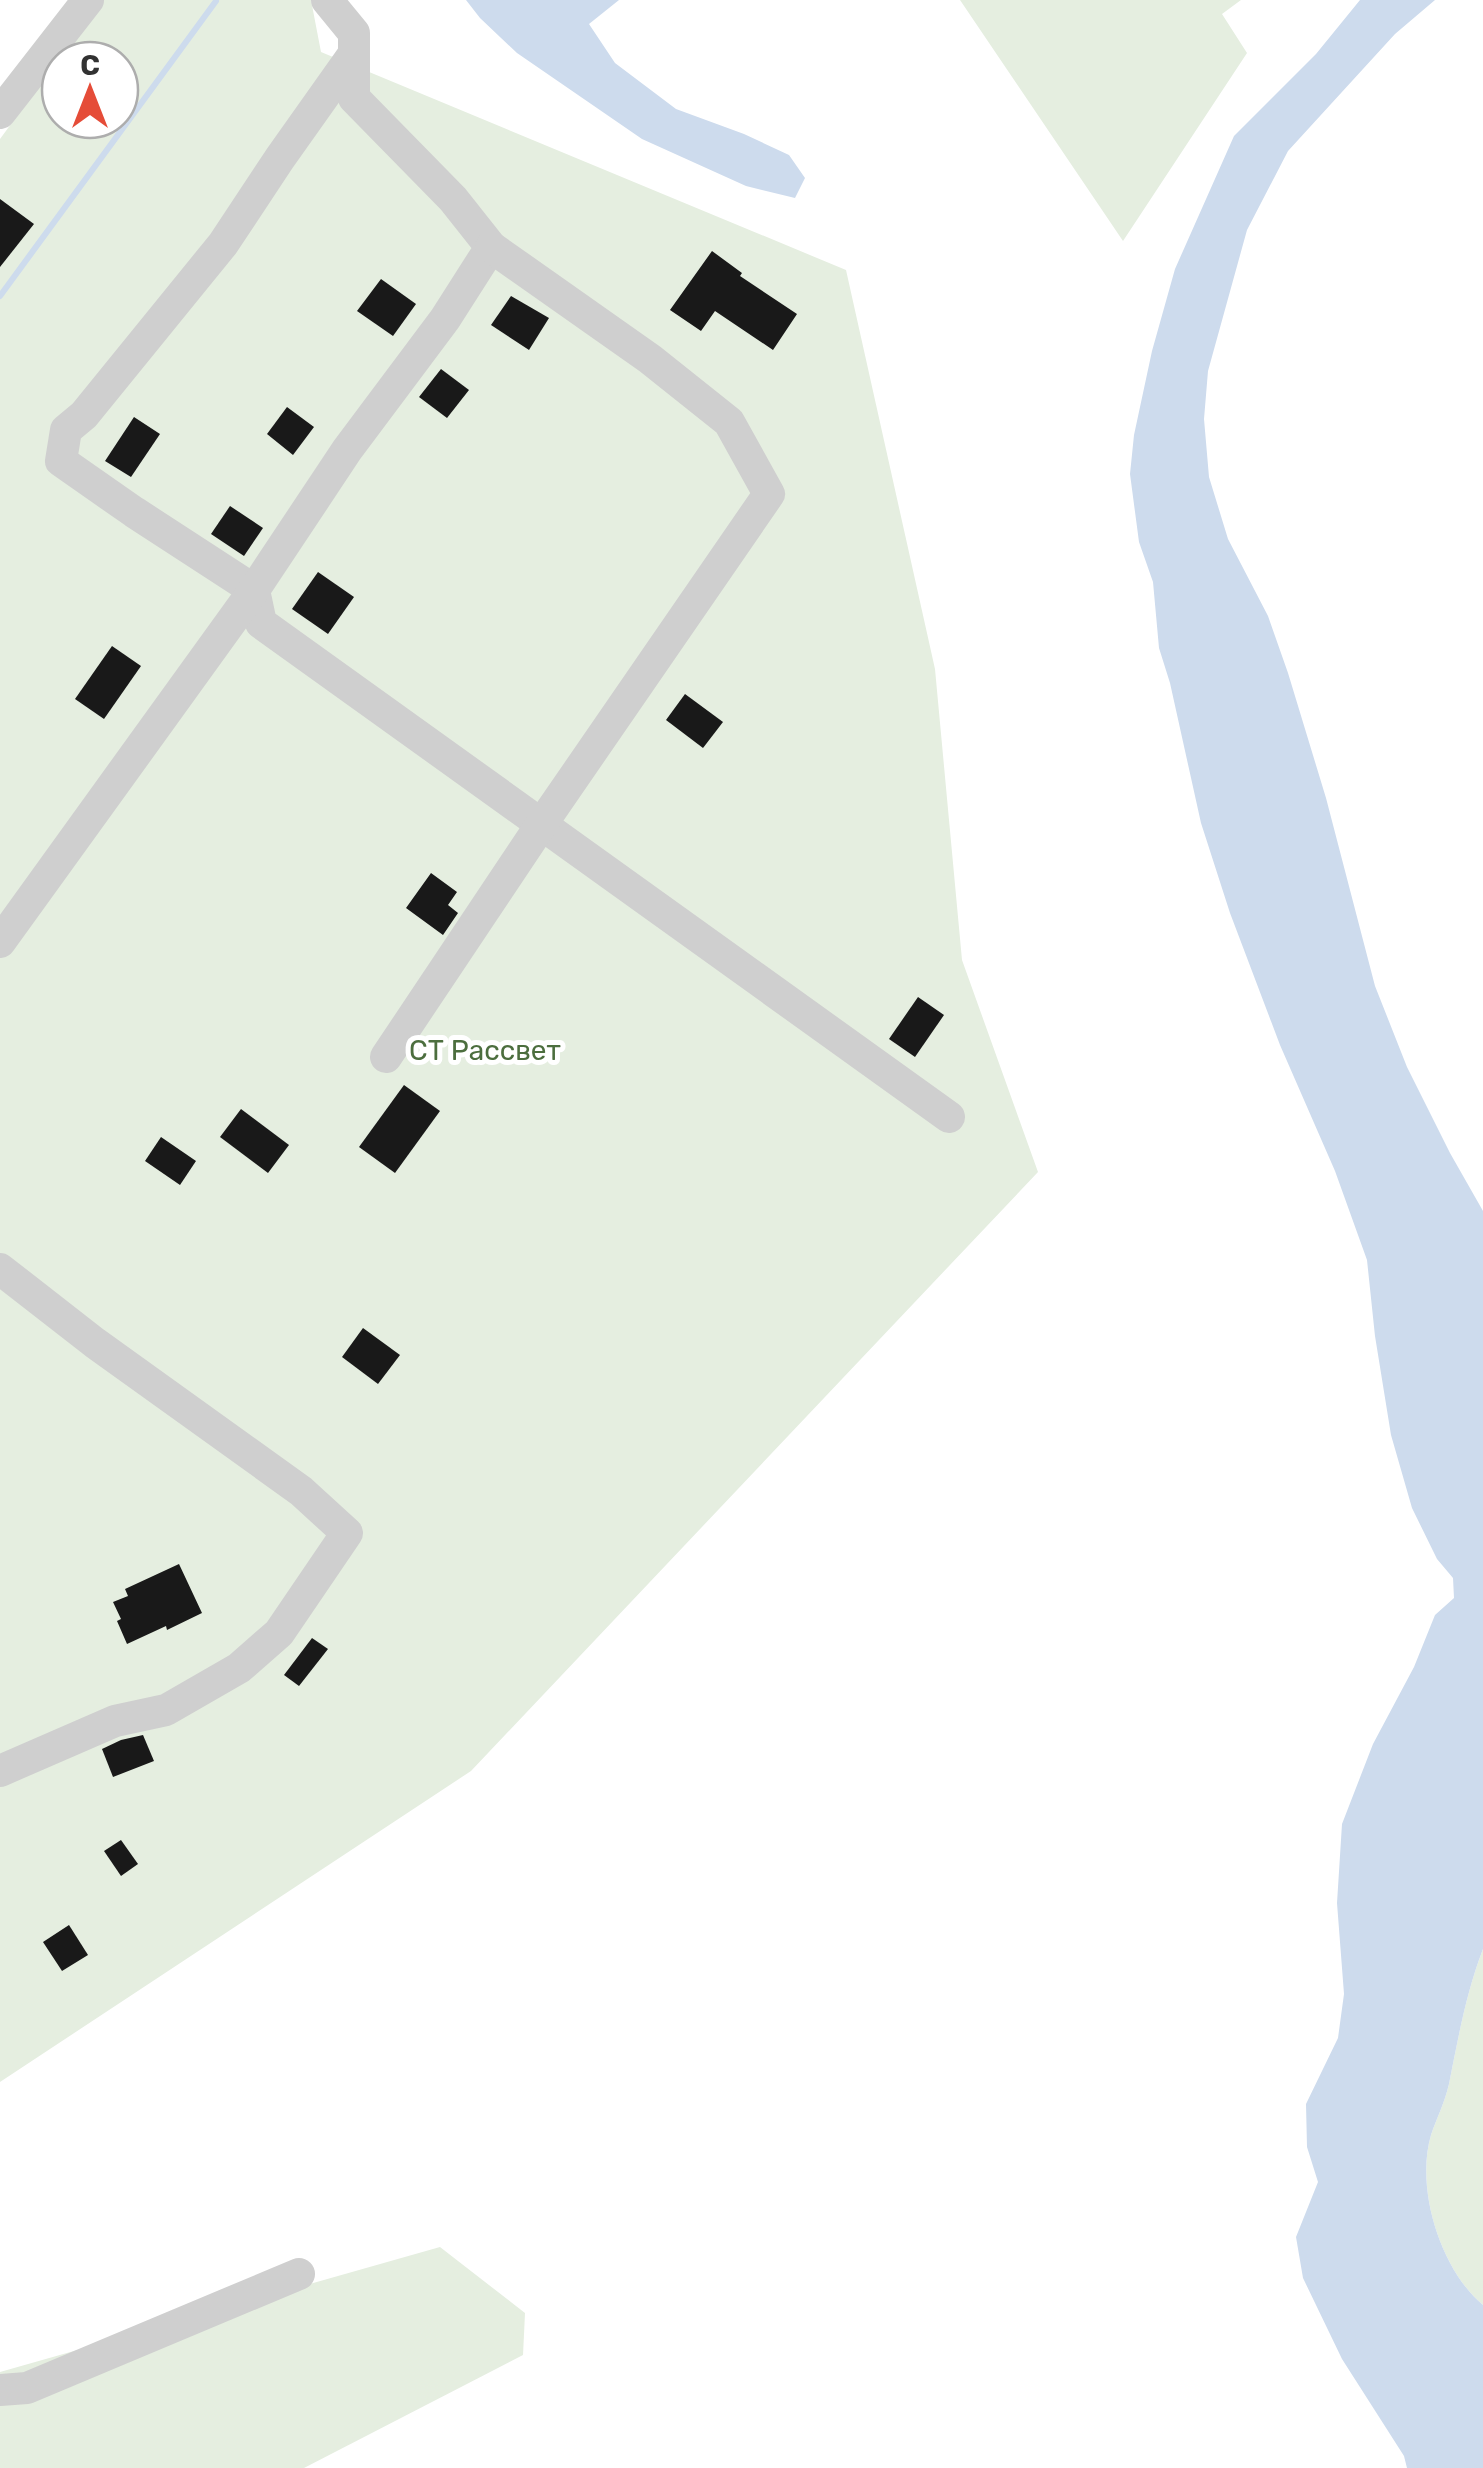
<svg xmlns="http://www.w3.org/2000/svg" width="1483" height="2468" font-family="Rubik,sans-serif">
<rect width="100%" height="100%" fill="#fff"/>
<g fill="#e5eee0" fill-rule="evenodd">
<path d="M102,0h209l10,52 525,218 89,399 27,291 76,212 -567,599 -471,311v-1943zM60,60h60v60h-60z"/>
<polygon points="960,0 1241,0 1222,14 1247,53 1123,241"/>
<path d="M1483,1949v356c-42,-35 -68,-116 -52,-170 6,-18 13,-30 18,-51 9,-45 17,-91 34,-135z"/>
<polygon points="440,2247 525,2313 523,2355 304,2468 0,2468 0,2372"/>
</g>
<g fill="#cddbed">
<polygon points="466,0 619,0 589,24 615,63 676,109 744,134 789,155 805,178 795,198 746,186 642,139 517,53 480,18"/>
<path d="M1360,0h75l-40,34 -107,117 -41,79 -39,141 -4,48 5,58 19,62 40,77 20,57 38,125 49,188 32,81 43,86 33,58v738c-17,44 -25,90 -34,135 -5,21 -12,33 -18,51 -16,54 10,135 52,170v163h-76l-3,-12 -62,-97 -39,-81 -7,-41 22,-55 -11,-35 -1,-43 32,-66 6,-44 -7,-91 5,-79 31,-80 41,-77 21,-52 19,-17 -1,-20 -16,-19 -25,-51 -21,-73 -16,-99 -8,-76 -32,-89 -55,-126 -50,-132 -29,-90 -31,-140 -11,-35 -6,-66 -14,-40 -9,-68 4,-39 18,-84 23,-82 59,-133 82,-82z"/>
</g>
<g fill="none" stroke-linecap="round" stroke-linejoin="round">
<polyline stroke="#cddbed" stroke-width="6" points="0,296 216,1"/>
</g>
<g fill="#191919">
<polygon points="0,199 34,224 0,267"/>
<polygon points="712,251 742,273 740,276 797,314 773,350 715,311 701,331 670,310"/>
<polygon points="381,279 416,304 393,336 357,311"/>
<polygon points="511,296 549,318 529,350 491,325"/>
<polygon points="441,369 469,390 447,418 419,397"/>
<polygon points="287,407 314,427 293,455 267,434"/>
<polygon points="134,417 160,434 131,477 105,461"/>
<polygon points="230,506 263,528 244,556 211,534"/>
<polygon points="318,572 354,597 328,634 292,609"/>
<polygon points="112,646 141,666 104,719 75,699"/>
<polygon points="685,694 723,722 703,748 666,720"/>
<polygon points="431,873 457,892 448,905 458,913 443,935 406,908"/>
<polygon points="918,997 944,1015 915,1057 889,1039"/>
<polygon points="404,1085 440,1111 395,1173 359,1147"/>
<polygon points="241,1109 289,1145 268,1173 220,1137"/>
<polygon points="161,1137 196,1161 180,1185 145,1161"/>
<polygon points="363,1328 400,1355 378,1384 342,1357"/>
<polygon points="179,1564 202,1613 167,1630 166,1626 127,1644 117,1621 121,1619 113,1602 128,1596 125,1589"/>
<polygon points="312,1638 328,1649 299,1686 284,1675"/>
<polygon points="143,1735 154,1761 113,1777 102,1749 121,1740"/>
<polygon points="121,1840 138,1864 121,1876 104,1851"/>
<polygon points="69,1925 88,1955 62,1971 43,1942"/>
</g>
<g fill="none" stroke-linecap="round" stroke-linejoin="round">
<g stroke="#cfcfcf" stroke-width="32">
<polyline points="353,55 280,158 223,244 84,415 66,430 61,461 134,512 254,590 261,623 949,1117"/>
<polyline points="0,113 88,0"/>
<polyline points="0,942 254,590 347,450 445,319 491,247 453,199 354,98 354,33 327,0"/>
<polyline points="386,1057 541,825 769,494 729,422 650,359 491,247"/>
<polyline points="0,1269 95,1343 301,1491 347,1533 279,1633 239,1668 166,1710 115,1721 0,1771"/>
<polyline points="0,2390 27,2388 299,2274"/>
</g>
</g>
<g text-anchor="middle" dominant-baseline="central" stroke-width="10" stroke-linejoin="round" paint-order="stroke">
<g font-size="28" fill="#4c6e3e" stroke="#fff">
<text x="485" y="1050">СТ Рассвет</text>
</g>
</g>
<g transform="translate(90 90)"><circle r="48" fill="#ffffff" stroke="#adadad" stroke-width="2.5"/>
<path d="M0-8L18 38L0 25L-18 38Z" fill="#e54c38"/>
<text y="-15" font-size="28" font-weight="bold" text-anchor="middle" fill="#323232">С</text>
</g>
</svg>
